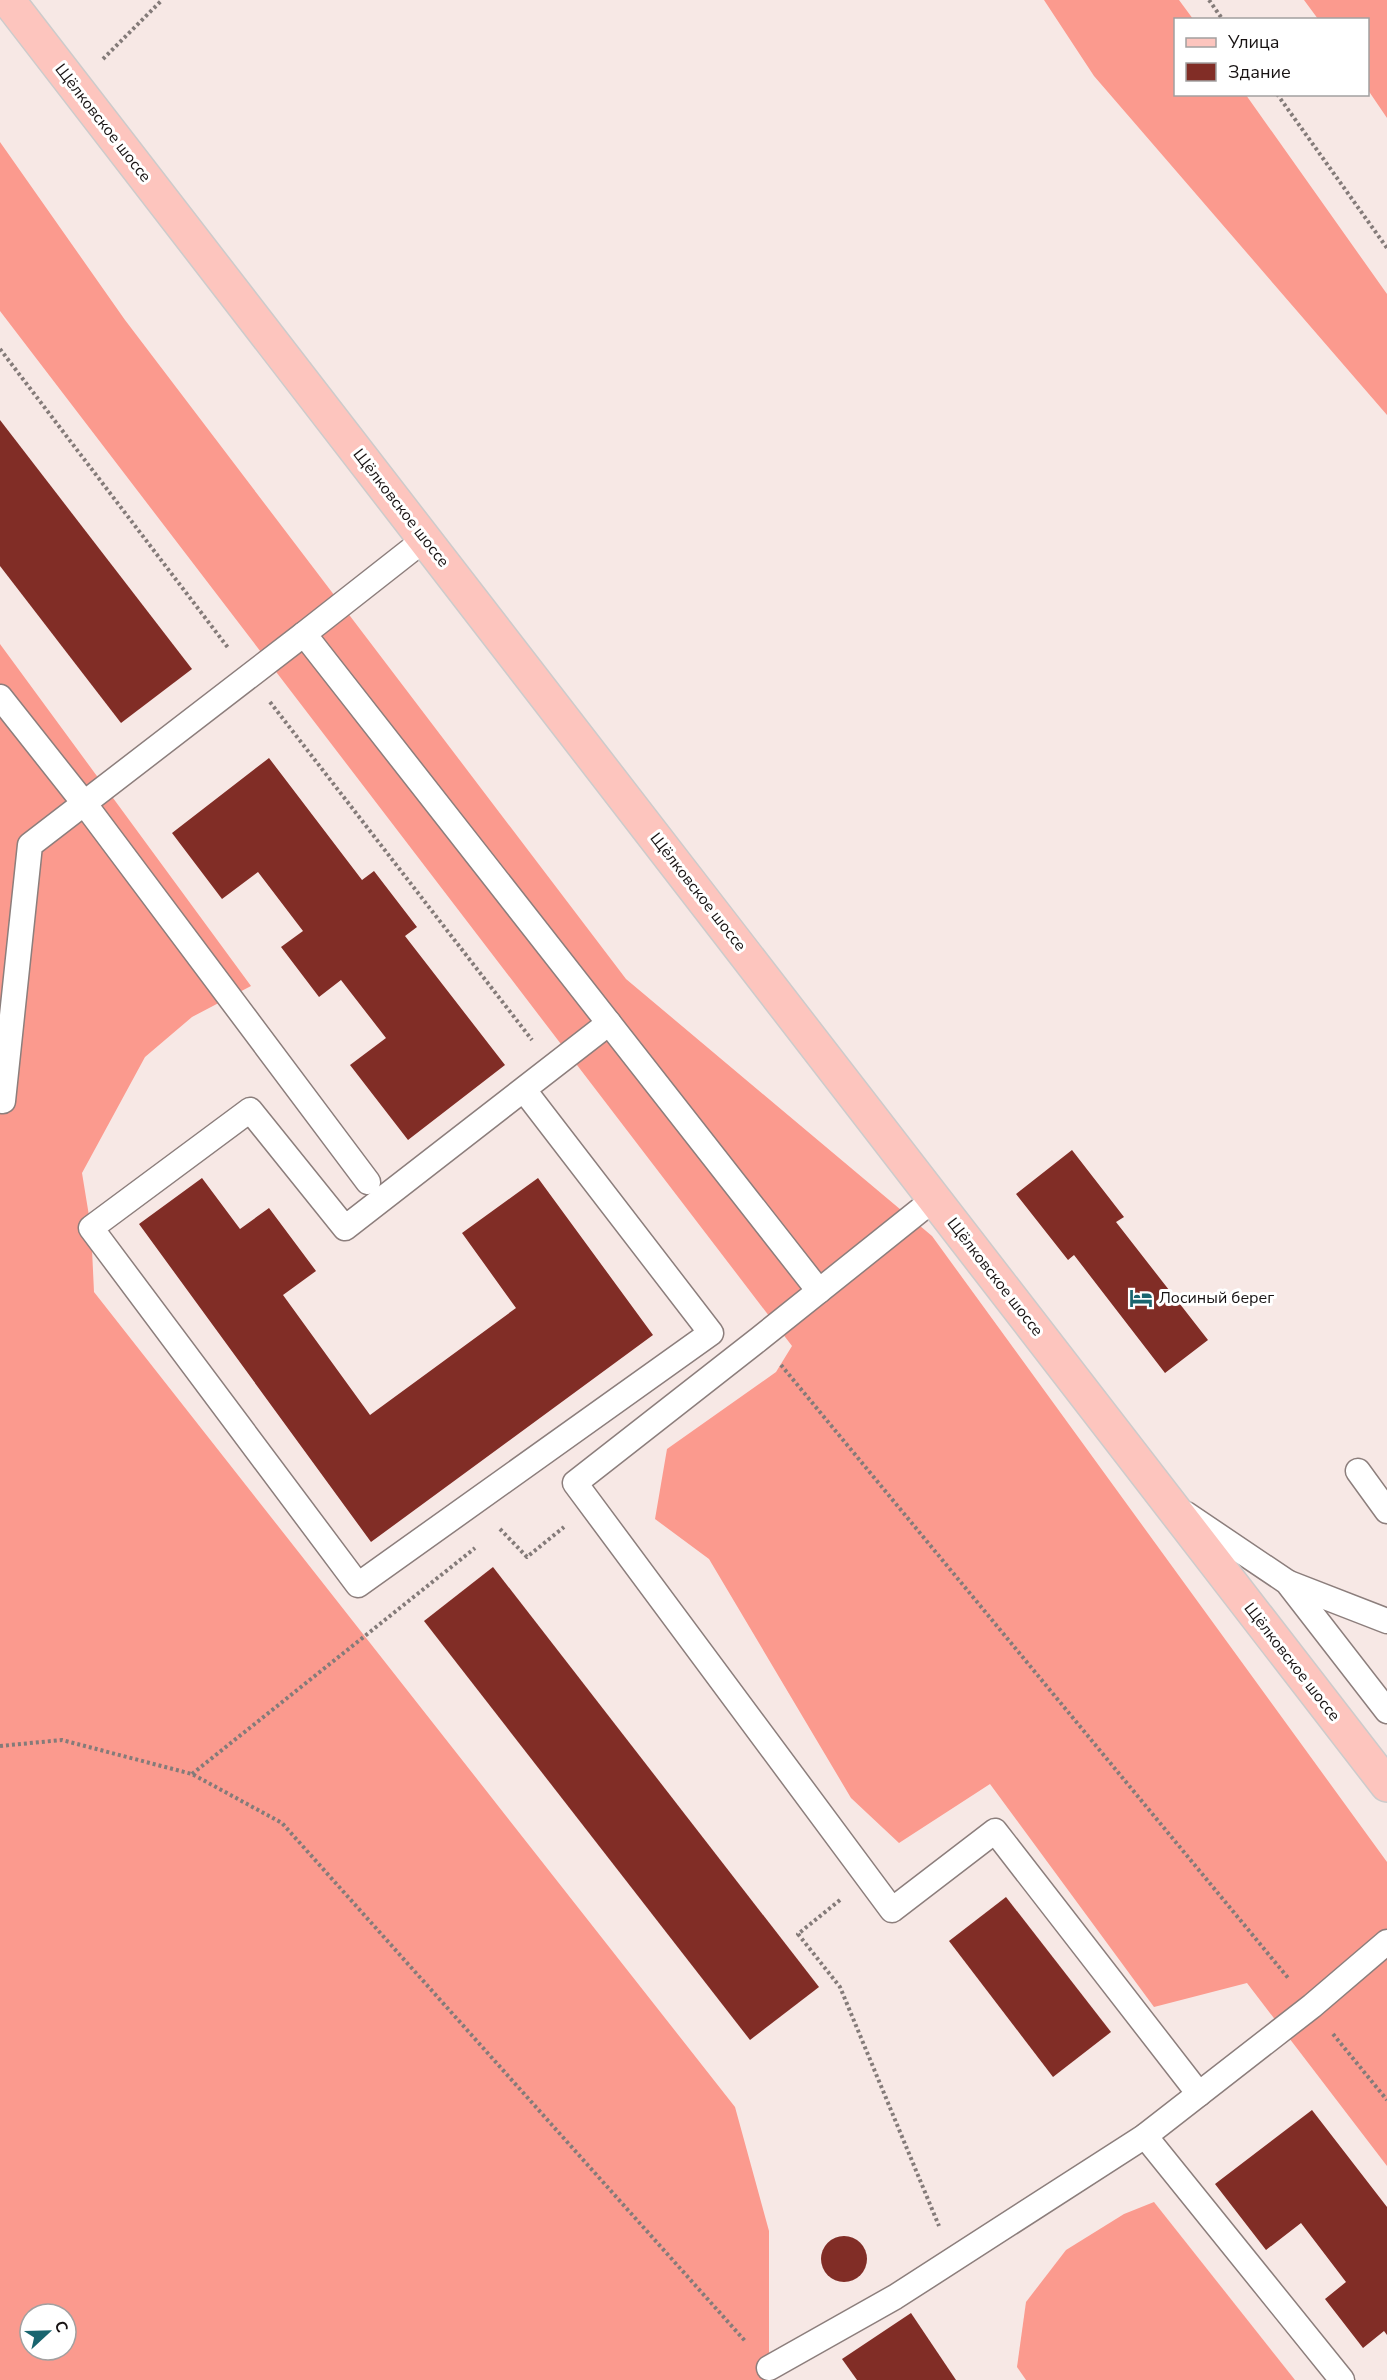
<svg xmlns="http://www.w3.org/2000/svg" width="1387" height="2380" font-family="'Nunito Sans',sans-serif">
<rect width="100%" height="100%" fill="#f7e8e5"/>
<g fill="#fb9a8e" fill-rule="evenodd">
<polygon points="1044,0 1179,0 1193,19 1176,20 1176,94 1246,95 1387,294 1387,415 1094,76"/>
<polygon points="1304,0 1387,0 1387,118 1368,90 1368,20 1318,19"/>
<polygon points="0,142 125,320 626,979 932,1236 1387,1862 1387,2166 1247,1983 1154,2007 990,1784 899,1843 851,1798 709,1559 655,1519 667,1449 776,1372 792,1346 0,311"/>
<path d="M0,644l251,342 -59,31 -47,40 -63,116 9,55 3,64 641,815 34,124v136l5,13h-774zM30,2314h36v36h-36z"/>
<polygon points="1154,2202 1295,2380 1026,2380 1017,2367 1026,2302 1066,2250 1124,2214"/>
</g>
<g fill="#812d26">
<polygon points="0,420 192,669 121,723 0,566"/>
<polygon points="269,758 362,880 374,871 417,927 405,936 505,1065 408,1140 350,1065 386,1038 341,980 319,997 281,947 303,931 258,872 222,899 172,833"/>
<polygon points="1072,1150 1124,1217 1116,1222 1208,1340 1165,1373 1074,1255 1068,1260 1016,1194"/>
<polygon points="202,1178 240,1229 269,1208 316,1271 283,1295 370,1415 516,1308 462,1233 538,1178 653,1335 371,1542 139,1224"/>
<polygon points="493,1567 819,1987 750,2040 424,1621"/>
<polygon points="1006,1897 1111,2032 1053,2077 949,1941"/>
<polygon points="1312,2110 1387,2207 1387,2335 1384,2331 1363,2348 1325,2299 1346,2282 1301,2223 1266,2250 1215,2184"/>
<circle cx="844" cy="2259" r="23"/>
<polygon points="911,2313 956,2380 857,2380 842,2359"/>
</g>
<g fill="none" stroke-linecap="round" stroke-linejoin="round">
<g stroke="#8c7e7c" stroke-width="27">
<g id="service">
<polyline points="425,539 304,634 819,1291"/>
<polyline points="0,697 84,803 368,1182"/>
<polyline points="524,1090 711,1333 358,1585 91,1228 250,1110 345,1228 609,1023"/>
<polyline points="3,1101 30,845 304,634"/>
<polyline points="934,1199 759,1339 575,1483 892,1910 995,1831 1199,2094"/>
<polyline points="1358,1471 1387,1511"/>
<polyline points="1186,1514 1287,1582 1387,1711"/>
<polyline points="1289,1583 1387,1621"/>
<polyline points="1145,2136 1342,2380"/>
<polyline points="769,2368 895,2297 1145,2136 1312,2006 1387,1942"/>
</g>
</g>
<g stroke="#cccbcb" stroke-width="36">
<polyline id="primary" points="8,0 1387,1785"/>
</g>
<g stroke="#847b79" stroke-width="4" stroke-dasharray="3 3" stroke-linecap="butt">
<polyline points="1209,0 1223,20"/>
<polyline points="103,59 162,0"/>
<polyline points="1277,94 1387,248"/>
<polyline points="0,349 229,649"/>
<polyline points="270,702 532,1040"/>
<polyline points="781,1365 1289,1979"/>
<polyline points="500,1529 527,1557 564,1527"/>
<polyline points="0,1746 62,1740 192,1774 282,1823 746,2342"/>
<polyline points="192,1774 475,1548"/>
<polyline points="840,1900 798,1934 840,1987 939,2226"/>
<polyline points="1333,2034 1387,2100"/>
</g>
<use href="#service" stroke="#fff" stroke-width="24"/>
<use href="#primary" stroke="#fdc5be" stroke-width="33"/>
</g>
<defs>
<g id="hotel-bare" transform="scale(1.8)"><path d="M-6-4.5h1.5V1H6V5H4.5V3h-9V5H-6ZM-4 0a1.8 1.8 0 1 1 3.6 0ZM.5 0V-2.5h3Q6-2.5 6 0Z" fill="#19656f" stroke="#fff" stroke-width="2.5" paint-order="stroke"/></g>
</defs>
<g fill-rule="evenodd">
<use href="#hotel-bare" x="1141" y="1298"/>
</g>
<g text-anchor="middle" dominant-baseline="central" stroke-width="6" stroke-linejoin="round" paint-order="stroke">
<g font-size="16" fill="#171212" stroke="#fff">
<text transform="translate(103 123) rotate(52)">Щёлковское шоссе</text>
<text transform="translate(401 508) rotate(52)">Щёлковское шоссе</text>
<text transform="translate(698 892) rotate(52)">Щёлковское шоссе</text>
<text transform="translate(995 1277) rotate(52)">Щёлковское шоссе</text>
<text transform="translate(1292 1662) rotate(52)">Щёлковское шоссе</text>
</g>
<g font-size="16" fill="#171212" stroke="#fff" text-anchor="start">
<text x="1159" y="1298">Лосиный берег</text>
</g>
</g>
<rect x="1174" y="18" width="195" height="78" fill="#ffffff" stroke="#a2a0a0" stroke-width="1.5"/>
<rect x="1186" y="38" width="30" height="9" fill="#fdc5be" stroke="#a2a0a0" stroke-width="1.5"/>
<text x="1228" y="48" font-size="18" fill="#171212">Улица</text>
<rect x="1186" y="63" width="30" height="18" fill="#812d26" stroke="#a2a0a0" stroke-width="1.5"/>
<text x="1228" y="78" font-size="18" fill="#171212">Здание</text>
<g transform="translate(48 2332) rotate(68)"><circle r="28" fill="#ffffff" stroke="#a2a0a0" stroke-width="1.5"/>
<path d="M0-4.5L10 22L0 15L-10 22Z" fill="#19656f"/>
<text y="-9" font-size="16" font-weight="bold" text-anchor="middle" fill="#171212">С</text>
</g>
</svg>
